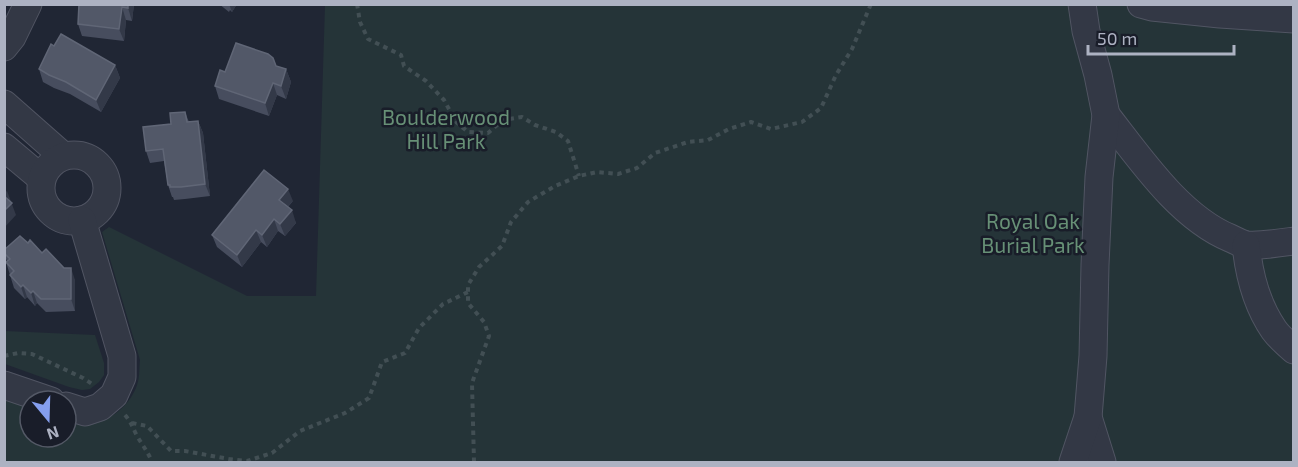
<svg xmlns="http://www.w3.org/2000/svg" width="1298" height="467" font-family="'Exo 2',sans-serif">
<rect width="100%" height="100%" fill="#202634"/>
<g fill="#253438">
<path d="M325,5h968v457h-1288l-1,-67 26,11v31h36v-16c6,1 13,2 19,2 22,0 42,-14 51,-35 4,-9 3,-19 4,-28l-38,-128 7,-5 138,69h69z"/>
<polygon points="5,331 95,335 104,363 104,375 99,382 90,389 82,390 69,387 5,364"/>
</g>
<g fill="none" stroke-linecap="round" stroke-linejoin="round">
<g stroke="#515563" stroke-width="29">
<g id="minor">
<polyline points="1141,4 1152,7 1220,14 1294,19"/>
<polyline points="4,47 12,37 28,4"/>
<polyline points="4,104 63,156"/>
<path d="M1106,115c33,42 73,102 124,123 5,2 11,6 17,7 14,1 33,-2 47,-4"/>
<polyline points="4,147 41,178"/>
<circle cx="74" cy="188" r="33"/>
<path d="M1246,245c3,30 10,59 28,85 5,7 13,14 20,20"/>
<polyline points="4,385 51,401"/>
<polyline points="66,406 85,412 100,407 114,395 122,377 122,356 82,220"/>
<polyline points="1088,417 1102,462"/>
<polyline points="1073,462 1088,417 1093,356 1095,265 1099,177 1106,115 1098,75 1086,31 1082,4"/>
</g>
</g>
<g stroke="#424f54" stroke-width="4" stroke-dasharray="4.5 4.5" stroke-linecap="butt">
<polyline points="357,4 360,22 368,39 401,55 404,66 426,81 444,100 456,122 468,132 488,133 503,120 522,117 535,125 556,132 568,141 579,176"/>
<polyline points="4,356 18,353 32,354 83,378 92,384"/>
<path d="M125,415c6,7 8,13 12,21 6,10 11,16 15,26"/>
<polyline points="132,423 147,426 171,451 185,451 229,459 247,461 272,453 300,431 345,413 369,398 382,362 405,353 419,328 443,304 468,292"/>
<polyline points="474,462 472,383 489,336 484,322 468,303 468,285 479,267 502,246 511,222 528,202 555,186 579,176 597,172 618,174 637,168 655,153 688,142 708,140 729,129 751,122 771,129 802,122 821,108 836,75 852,49 871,4"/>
</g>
<use href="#minor" stroke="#333845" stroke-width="27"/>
</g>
<g fill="#474d5e">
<polygon points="79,4 134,4 132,21 126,20 124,41 82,36 78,24"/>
<polygon points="219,4 237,4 232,12 230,10 229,12"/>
<polygon points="54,46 115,65 120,78 101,112 70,94 54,88 43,82 39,69"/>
<polygon points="276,66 286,69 291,82 286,99 277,95 269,116 219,99 215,86 225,72"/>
<polygon points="185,112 189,122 198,121 203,133 210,196 185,199 174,200 173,197 172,197 168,185 164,161 150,163 146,151"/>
<polygon points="293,201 288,207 296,223 285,236 278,231 267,247 261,242 242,267 217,247 212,235"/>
<polygon points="28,243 42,253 75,280 75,311 46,312 37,303 35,306 27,297 25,299 14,288 6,262 7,261 4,255 4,250"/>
</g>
<g fill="#333948">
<polygon points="128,4 134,4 132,21 128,8"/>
<polygon points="229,4 237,4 232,12"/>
<polygon points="122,7 126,20 124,41 119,29"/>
<polygon points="115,65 120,78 101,112 96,100"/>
<polygon points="286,69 291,82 286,99 281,86"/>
<polygon points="273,83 277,95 269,116 265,103"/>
<polygon points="198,121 203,133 210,196 205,184"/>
<polygon points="288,189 293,201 283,212 279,200"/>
<polygon points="7,191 16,215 4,228 4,193"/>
<polygon points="292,210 296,223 285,236 280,224"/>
<polygon points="274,219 278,231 267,247 262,235"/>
<polygon points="256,230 261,242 242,267 237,255"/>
<polygon points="71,268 75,280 75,311 71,299"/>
<polygon points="23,285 27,297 25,299 21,287"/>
<polygon points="33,291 37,303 35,306 31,293"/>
</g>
<g fill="#525868" stroke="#606676" stroke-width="1.5">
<polygon points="79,4 128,4 128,8 122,7 119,29 78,24"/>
<polygon points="61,34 115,65 96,100 66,82 49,75 39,69 51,44 54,46"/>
<polygon points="236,43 268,54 273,58 276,66 286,69 281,86 273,83 265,103 215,86 220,70 225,72"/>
<polygon points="185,112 187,122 198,121 205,184 181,187 170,187 170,185 168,185 163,149 146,151 143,127 171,124 170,113"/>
<polygon points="264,170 288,189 279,200 292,210 280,224 274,219 262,235 256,230 237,255 212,235"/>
<polygon points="4,196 12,203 4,211"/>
<polygon points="20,236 28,243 30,240 42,253 46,249 64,268 71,268 71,299 41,299 33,291 31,293 23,285 21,287 10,275 14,271 6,262 10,259 4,253 4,250"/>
</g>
<g text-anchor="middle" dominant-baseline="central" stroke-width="5" stroke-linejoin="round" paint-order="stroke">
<g font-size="21" fill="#679076" stroke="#191d29">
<text x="446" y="116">Boulderwood<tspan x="446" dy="24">Hill Park</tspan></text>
<text x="1033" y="220">Royal Oak<tspan x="1033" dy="24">Burial Park</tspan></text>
</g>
</g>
<rect width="1298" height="467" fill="none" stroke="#adb2c2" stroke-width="12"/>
<g transform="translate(48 419) rotate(161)"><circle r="28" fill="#191d29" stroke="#545966" stroke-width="1.5"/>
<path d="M0-4.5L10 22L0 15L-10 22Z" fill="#859fef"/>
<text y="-9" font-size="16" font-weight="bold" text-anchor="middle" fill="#adb2c2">N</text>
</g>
<path d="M1088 45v9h146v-9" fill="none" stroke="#adb2c2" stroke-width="3"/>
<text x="1097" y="45" font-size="18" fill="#adb2c2" stroke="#191d29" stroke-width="4.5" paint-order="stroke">50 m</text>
</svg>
